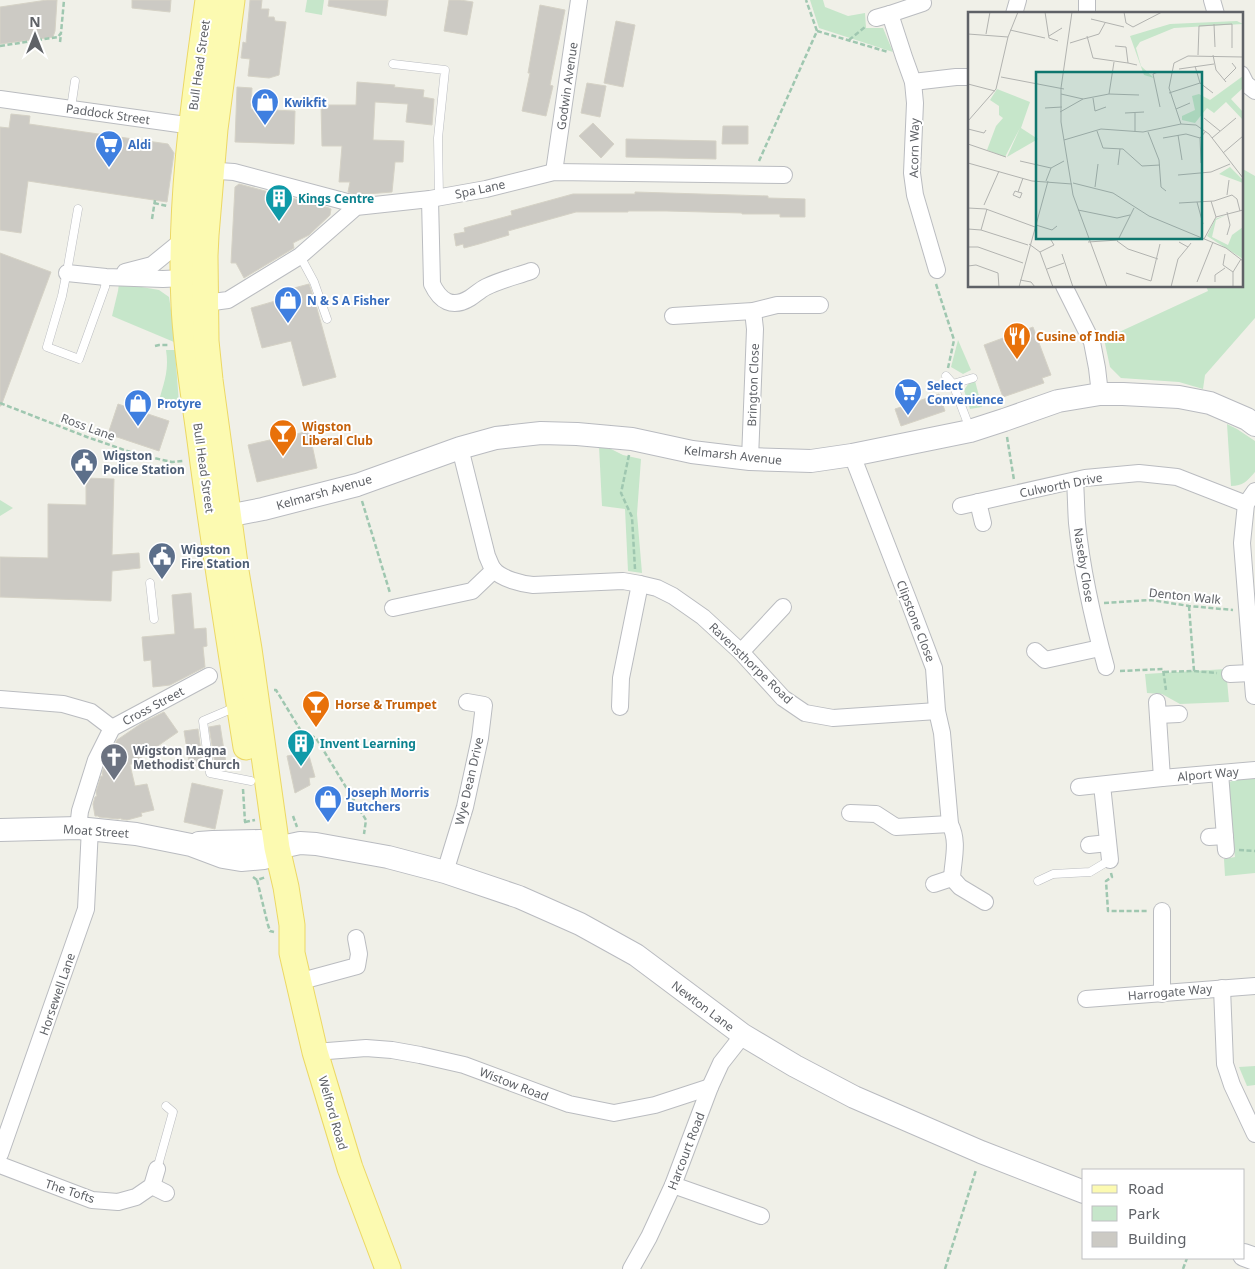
<svg xmlns="http://www.w3.org/2000/svg" width="1255" height="1269" font-family="'Noto Sans',sans-serif">
<rect width="100%" height="100%" fill="#f0f0e8"/>
<g fill="#c6e6ca">
<polygon points="307,0 324,0 322,15 305,12"/>
<polygon points="810,0 823,0 825,7 848,16 865,13 866,28 883,28 893,52 819,28"/>
<polygon points="1241,168 1255,176 1255,318 1205,375 1203,389 1179,382 1121,378 1110,367 1104,339 1208,291 1206,286 1241,286"/>
<polygon points="119,283 159,290 169,297 172,317 174,342 112,316 118,291"/>
<polygon points="958,340 971,370 963,374 951,367"/>
<path d="M166,350h9l4,54 -19,-7c5,-17 9,-29 6,-47z"/>
<polygon points="975,381 982,407 970,409 964,390 969,383"/>
<path d="M1227,424l10,5 18,12v31c-8,9 -12,14 -24,14z"/>
<polygon points="599,446 611,449 623,455 641,459 637,514 642,573 628,571 625,509 602,506"/>
<polygon points="0,500 13,508 0,516"/>
<polygon points="1226,669 1229,702 1180,704 1162,694 1147,693 1145,674"/>
<polygon points="1255,778 1255,873 1225,876 1224,859 1235,857 1228,795 1228,783 1234,780"/>
<polygon points="1255,1066 1255,1085 1247,1086 1239,1067"/>
</g>
<g fill="#cccac4" stroke="#d5d2c6">
<polygon points="47,0 57,0 55,31 53,37 0,44 0,7"/>
<polygon points="132,0 171,0 170,12 132,8"/>
<polygon points="250,0 262,0 261,9 269,9 268,17 274,17 275,21 286,22 279,75 269,78 248,76 250,59 241,58 243,42 246,43"/>
<polygon points="329,0 388,0 386,16 328,6"/>
<polygon points="449,0 460,0 473,2 467,35 444,31"/>
<polygon points="540,5 565,10 550,85 553,86 546,116 522,111 530,73 528,73"/>
<polygon points="616,21 635,25 623,87 604,83"/>
<polygon points="357,82 395,85 394,87 424,90 423,97 434,99 432,125 406,122 408,104 375,102 373,140 404,141 403,162 395,162 392,192 355,195 348,192 350,182 339,182 342,146 322,146 321,105 356,105"/>
<polygon points="587,83 606,86 600,117 581,113"/>
<polygon points="237,87 252,88 251,109 295,111 294,144 235,142"/>
<polygon points="11,114 30,116 29,124 168,144 174,153 167,202 28,181 21,233 0,230 0,127 9,128"/>
<polygon points="593,123 614,144 601,158 579,136"/>
<polygon points="723,126 748,126 748,144 722,144"/>
<polygon points="626,139 716,141 716,159 626,157"/>
<polygon points="239,184 329,208 331,209 330,215 309,235 293,243 294,248 244,278 236,263 231,263 235,187"/>
<polygon points="635,192 768,196 768,198 805,199 805,217 780,217 780,214 742,214 742,213 667,211 628,211 628,212 576,212 508,231 509,235 479,244 464,248 463,244 456,246 454,234 465,232 464,228 512,215 511,211 573,194 635,194"/>
<polygon points="0,253 51,272 1,406 0,406"/>
<polygon points="309,284 316,305 336,377 303,386 291,341 262,348 251,308 282,299 279,292"/>
<polygon points="1033,327 1051,375 1042,378 1044,383 1003,397 984,345"/>
<polygon points="939,394 945,411 901,426 895,409"/>
<polygon points="118,404 169,421 159,451 108,434"/>
<polygon points="309,431 317,468 257,482 248,445"/>
<polygon points="86,478 114,479 112,555 139,553 140,568 112,571 111,601 0,597 0,557 48,558 48,504 86,505"/>
<polygon points="191,593 194,629 206,628 207,646 203,647 205,667 170,685 153,687 151,660 144,661 142,637 175,634 172,595"/>
<polygon points="164,712 178,732 130,765 135,786 147,784 154,810 141,813 142,816 127,820 121,819 121,818 118,819 99,817 98,816 95,816 93,804 95,797 97,796 96,792 101,776 103,776 102,773 105,764 109,756 112,756 111,753 117,740 142,723"/>
<polygon points="220,725 226,763 215,764 209,727"/>
<polygon points="198,729 203,766 190,768 184,731"/>
<polygon points="308,752 315,777 309,778 310,785 295,793 287,756"/>
<polygon points="192,783 223,790 215,829 184,822"/>
</g>
<g fill="none" stroke-linecap="round" stroke-linejoin="round">
<g stroke="#babcc0" stroke-width="9">
<g id="lane">
<polyline points="393,64 445,70 438,138 439,197"/>
<polyline points="71,108 75,81"/>
<polyline points="78,209 68,266 62,296 47,347 79,359 105,287 106,277"/>
<polyline points="300,256 314,282 327,319"/>
<polyline points="946,376 953,384 970,429"/>
<polyline points="953,384 973,378"/>
<polyline points="150,583 154,619"/>
<polyline points="236,707 203,721 210,773 251,781"/>
<polyline points="1038,881 1053,874 1090,872 1110,860"/>
<polyline points="157,1169 173,1112 166,1106"/>
</g>
</g>
<g stroke="#babcc0" stroke-width="18">
<g id="street">
<polyline points="1087,0 1087,14"/>
<polyline points="1212,0 1216,14"/>
<polyline points="923,3 890,14 904,57 913,82 915,103 912,173 915,195 937,270"/>
<polyline points="1014,14 1018,0"/>
<polyline points="876,18 890,14"/>
<polyline points="1241,74 1246,84 1255,91"/>
<polyline points="913,82 956,77 969,77"/>
<polyline points="0,99 200,127"/>
<polyline points="204,170 234,172 347,202 356,207"/>
<polyline points="554,172 579,0"/>
<path d="M430,199l2,85c8,17 20,25 38,14 5,-3 10,-8 16,-11 14,-7 31,-11 45,-16"/>
<polyline points="125,272 152,265 184,239"/>
<polyline points="67,273 106,277 163,279 184,278 191,273"/>
<polyline points="1064,286 1092,342 1097,368 1100,394"/>
<polyline points="198,304 228,300 300,256 356,207 430,199 486,189 554,172 784,175"/>
<polyline points="673,316 753,311 777,305 820,305"/>
<path d="M460,448l27,108c2,4 4,11 7,14 8,9 28,14 39,15l90,-4 17,3 17,4 16,8 30,21 38,35 42,46 22,15 28,5 104,-7"/>
<path d="M852,455l57,147 25,66 3,43 5,22 8,91c9,18 3,35 2,54l8,9 25,15"/>
<polyline points="750,459 755,329 753,311"/>
<path d="M1075,481c1,14 1,28 2,42 5,49 16,97 29,144"/>
<polyline points="978,502 983,523"/>
<polyline points="961,506 1085,478 1139,473 1177,477 1246,504"/>
<polyline points="393,608 472,591 494,570"/>
<polyline points="1035,651 1045,660 1100,648"/>
<polyline points="741,652 783,607"/>
<polyline points="1230,674 1251,673"/>
<polyline points="1254,696 1242,543 1246,504 1255,491"/>
<polyline points="0,699 63,704 91,712 112,728"/>
<polyline points="1157,702 1162,778"/>
<polyline points="620,707 621,678 640,584"/>
<polyline points="1158,715 1179,714"/>
<polyline points="1220,773 1226,850"/>
<polyline points="1102,785 1110,860"/>
<polyline points="1079,787 1162,778 1255,770"/>
<polyline points="850,813 876,814 896,827 950,824"/>
<polyline points="78,828 80,811 96,760 112,728 209,676"/>
<polyline points="1209,837 1225,836"/>
<polyline points="1089,845 1108,843"/>
<polyline points="445,872 465,807 480,738 484,705 467,702"/>
<polyline points="934,884 952,878"/>
<polyline points="298,982 357,966 359,954 356,938"/>
<polyline points="1222,988 1225,1064 1232,1085 1255,1134"/>
<polyline points="1162,994 1162,911"/>
<polyline points="1086,999 1255,986"/>
<polyline points="315,1052 366,1048 392,1050 420,1055 464,1065 569,1104 614,1113 655,1105 710,1087"/>
<polyline points="0,1154 86,909 90,828"/>
<polyline points="0,1165 92,1200 118,1202 136,1197 152,1186 157,1169"/>
<polyline points="673,1185 761,1216"/>
<polyline points="152,1186 166,1193"/>
<polyline points="631,1269 649,1237 673,1185 710,1087 721,1063 743,1035"/>
</g>
</g>
<g stroke="#b9bbc0" stroke-width="24">
<g id="secondary">
<polyline points="212,519 263,509 357,485 460,448 496,438 541,433 577,434 632,439 692,452 750,459 811,461 852,455 970,431 1004,420 1058,401 1100,394 1123,394 1179,397 1210,403 1247,419 1255,425"/>
<polyline points="0,830 78,828 136,834 191,845 223,857 241,860 264,858 277,848 300,843 316,844 388,857 445,872 519,897 580,924 636,955 743,1035 795,1066 854,1097 981,1152 1084,1192"/>
<polyline points="199,843 213,842 260,841 277,848"/>
<polyline points="1244,1255 1255,1259"/>
</g>
</g>
<g stroke="#ecd865" stroke-width="27">
<g id="primary">
<path d="M208,0c-14,101 -29,203 -24,305 2,47 11,96 17,143 13,100 29,199 45,299"/>
<polyline points="232,0 215,129 206,235 205,256 206,341 210,380 236,571 249,649 277,848 286,887 292,925 292,953 315,1052 350,1168 388,1269"/>
</g>
</g>
<g stroke="#9fc7b0" stroke-width="2.5" stroke-dasharray="5 2.5" stroke-linecap="butt">
<polyline points="817,31 888,52"/>
<polyline points="849,40 865,27"/>
<polyline points="60,42 61,34"/>
<polyline points="0,46 58,37 61,33 64,0"/>
<polyline points="759,161 817,31 806,0"/>
<polyline points="154,203 167,206"/>
<polyline points="152,219 155,200"/>
<polyline points="936,284 954,340 948,368"/>
<polyline points="155,346 159,345 169,345"/>
<polyline points="0,403 87,437 136,454 172,462 183,461"/>
<polyline points="1007,437 1014,480"/>
<polyline points="629,455 621,493 632,517 635,569"/>
<polyline points="362,501 390,593"/>
<polyline points="1104,603 1151,600 1189,606 1233,610"/>
<polyline points="1189,606 1194,671"/>
<polyline points="1120,671 1163,669 1166,690"/>
<polyline points="1164,672 1194,671 1217,673"/>
<polyline points="274,690 276,690 301,731 316,738 366,820 364,834"/>
<polyline points="243,789 245,822 244,822"/>
<polyline points="293,816 297,827"/>
<polyline points="245,822 255,820"/>
<polyline points="1239,850 1255,851"/>
<polyline points="1111,873 1112,877 1106,881 1108,911 1148,911"/>
<polyline points="253,877 257,880 266,877"/>
<polyline points="257,880 268,925 270,931 274,932"/>
<polyline points="945,1269 976,1170"/>
<polyline points="1183,1269 1187,1258"/>
</g>
<use href="#lane" stroke="#fff" stroke-width="8"/>
<use href="#street" stroke="#fff" stroke-width="16"/>
<use href="#secondary" stroke="#fff" stroke-width="22"/>
<use href="#primary" stroke="#fcfab1" stroke-width="25"/>
</g>
<defs>
<g id="shop-pin" transform="scale(1.4375)"><path d="M0 17L-7.5 6A9.5 9.5 0 1 1 7.5 6Z" fill="#3f7fe0" stroke="#fff"/><path d="M-5-2.5h2.3a2.7 3.5 0 0 1 5.4 0H5L5.5 6h-11ZM-1.5-2.5h3a1.5 2.3 0 0 0-3 0Z" fill="#fff"/></g>
<g id="supermarket-pin" transform="scale(1.4375)"><path d="M0 17L-7.5 6A9.5 9.5 0 1 1 7.5 6Z" fill="#3f7fe0" stroke="#fff"/><path d="M-6-5.5h2.5l.6 2H6L4.5 2H-2.5L-4.4-4H-6ZM-1.5 3.2a1.3 1.3 0 1 0 .1 0ZM3 3.2a1.3 1.3 0 1 0 .1 0Z" fill="#fff"/></g>
<g id="building-pin" transform="scale(1.4375)"><path d="M0 17L-7.5 6A9.5 9.5 0 1 1 7.5 6Z" fill="#0f9aa8" stroke="#fff"/><path d="M-4-6H4V6H1V3H-1V6H-4ZM-2.5-4.3h1.7v1.8h-1.7ZM.8-4.3h1.7v1.8H.8ZM-2.5-1h1.7V.8h-1.7ZM.8-1h1.7V.8H.8Z" fill="#fff"/></g>
<g id="restaurant-pin" transform="scale(1.4375)"><path d="M0 17L-7.5 6A9.5 9.5 0 1 1 7.5 6Z" fill="#e8710a" stroke="#fff"/><path d="M-5-6h1v4h1v-4h1v4h1v-4h1v5L-1.5 .5V6h-2V.5L-5-1ZM5-6V6H3V1.5H1.5Q1.5-4 5-6Z" fill="#fff"/></g>
<g id="bar-pin" transform="scale(1.4375)"><path d="M0 17L-7.5 6A9.5 9.5 0 1 1 7.5 6Z" fill="#e8710a" stroke="#fff"/><path d="M-6-5H6L.8 .8V4.5H3.5V6h-7V4.5H-.8V.8Z" fill="#fff"/></g>
<g id="civic-pin" transform="scale(1.4375)"><path d="M0 17L-7.5 6A9.5 9.5 0 1 1 7.5 6Z" fill="#5c6f8a" stroke="#fff"/><path d="M-.6-6.5H3V-4.5H.6V-3L4-1V1h2V6H-6V1h2V-1L-.6-3ZM-1.2 2.5V6h2.4V2.5Z" fill="#fff"/></g>
<g id="church-pin" transform="scale(1.4375)"><path d="M0 17L-7.5 6A9.5 9.5 0 1 1 7.5 6Z" fill="#6b7280" stroke="#fff"/><path d="M-1.2-6h2.4v3.5h3.3v2.4h-3.3V6h-2.4V-.1h-3.3v-2.4h3.3Z" fill="#fff"/></g>
</defs>
<g fill-rule="evenodd">
<use href="#shop-pin" x="265" y="102"/>
<use href="#supermarket-pin" x="109" y="144"/>
<use href="#building-pin" x="279" y="198"/>
<use href="#shop-pin" x="288" y="300"/>
<use href="#restaurant-pin" x="1017" y="336"/>
<use href="#supermarket-pin" x="908" y="392"/>
<use href="#shop-pin" x="138" y="403"/>
<use href="#bar-pin" x="283" y="433"/>
<use href="#civic-pin" x="84" y="462"/>
<use href="#civic-pin" x="162" y="556"/>
<use href="#bar-pin" x="316" y="704"/>
<use href="#building-pin" x="301" y="743"/>
<use href="#church-pin" x="114" y="757"/>
<use href="#shop-pin" x="328" y="799"/>
</g>
<g text-anchor="middle" dominant-baseline="central" stroke-width="4" stroke-linejoin="round" paint-order="stroke">
<g font-size="12" fill="#5f6267" stroke="#fff">
<text transform="translate(199 65) rotate(-82)">Bull Head Street</text>
<text transform="translate(567 86) rotate(-82)">Godwin Avenue</text>
<text transform="translate(108 114) rotate(8)">Paddock Street</text>
<text transform="translate(914 148) rotate(-89)">Acorn Way</text>
<text transform="translate(480 189) rotate(-12)">Spa Lane</text>
<text transform="translate(753 385) rotate(-88)">Brington Close</text>
<text transform="translate(88 427) rotate(20)">Ross Lane</text>
<text transform="translate(733 455) rotate(6)">Kelmarsh Avenue</text>
<text transform="translate(204 468) rotate(82)">Bull Head Street</text>
<text transform="translate(1061 485) rotate(-11)">Culworth Drive</text>
<text transform="translate(324 492) rotate(-16)">Kelmarsh Avenue</text>
<text transform="translate(1084 565) rotate(81)">Naseby Close</text>
<text transform="translate(1185 596) rotate(6)">Denton Walk</text>
<text transform="translate(916 621) rotate(69)">Clipstone Close</text>
<text transform="translate(751 663) rotate(44)">Ravensthorpe Road</text>
<text transform="translate(153 706) rotate(-28)">Cross Street</text>
<text transform="translate(1208 774) rotate(-5)">Alport Way</text>
<text transform="translate(469 781) rotate(-77)">Wye Dean Drive</text>
<text transform="translate(96 831) rotate(4)">Moat Street</text>
<text transform="translate(1170 992) rotate(-5)">Harrogate Way</text>
<text transform="translate(57 994) rotate(-71)">Horsewell Lane</text>
<text transform="translate(703 1006) rotate(37)">Newton Lane</text>
<text transform="translate(514 1084) rotate(21)">Wistow Road</text>
<text transform="translate(333 1113) rotate(74)">Welford Road</text>
<text transform="translate(686 1151) rotate(-69)">Harcourt Road</text>
<text transform="translate(70 1191) rotate(18)">The Tofts</text>
</g>
<g font-size="12" font-weight="bold" fill="#366cbe" stroke="#fff" text-anchor="start">
<text x="284" y="102">Kwikfit</text>
<text x="128" y="144">Aldi</text>
<text x="307" y="300">N &amp; S A Fisher</text>
<text x="927" y="385">Select<tspan x="927" dy="14">Convenience</tspan></text>
<text x="157" y="403">Protyre</text>
<text x="347" y="792">Joseph Morris<tspan x="347" dy="14">Butchers</tspan></text>
</g>
<g font-size="12" font-weight="bold" fill="#0d838f" stroke="#fff" text-anchor="start">
<text x="298" y="198">Kings Centre</text>
<text x="320" y="743">Invent Learning</text>
</g>
<g font-size="12" font-weight="bold" fill="#c56008" stroke="#fff" text-anchor="start">
<text x="1036" y="336">Cusine of India</text>
<text x="302" y="426">Wigston<tspan x="302" dy="14">Liberal Club</tspan></text>
<text x="335" y="704">Horse &amp; Trumpet</text>
</g>
<g font-size="12" font-weight="bold" fill="#4e5e75" stroke="#fff" text-anchor="start">
<text x="103" y="455">Wigston<tspan x="103" dy="14">Police Station</tspan></text>
<text x="181" y="549">Wigston<tspan x="181" dy="14">Fire Station</tspan></text>
</g>
<g font-size="12" font-weight="bold" fill="#5b616d" stroke="#fff" text-anchor="start">
<text x="133" y="750">Wigston Magna<tspan x="133" dy="14">Methodist Church</tspan></text>
</g>
</g>
<g transform="translate(968 12)">
<rect width="275" height="275" fill="#f0f0e8"/>
<path d="M269,9l6,3 -69,4 -34,14 -4,6 5,18 13,12 -10,-3 -14,-39 40,-12zM275,64v12l-12,11 12,13v8l-17,-18 -12,11 -7,-5 -12,15 -13,-3v-4l13,-6 -3,-14 7,-2 11,6zM29,77l33,13 -9,26 17,11 -31,18 13,-29 -15,29 -18,-7 9,-24 7,-8 -4,-3v-9l-9,-6zM262,155l13,13v3l-24,-9zM258,203l-10,5 -4,17 16,8 4,-10 11,-8v32l-36,-23 8,-17z" fill="#c6e6ca"/>
<path fill="none" stroke="#b2b3b0" stroke-width="1" d="M77,0l4,26 9,3M104,0l-11,76v34l12,73 34,92M156,0l2,11 7,4 29,-15M123,7l33,8M246,12l1,23M42,18l35,8M0,22l40,3 10,-25M18,22l4,-22M81,24l13,-8M119,24l6,22 35,5M102,31l29,-9 6,-11M147,34l11,1 2,16 9,2M230,43l1,-29 33,-2v24M245,43l3,15 10,12M227,54l5,17 13,10M211,57l35,-5M190,60l-5,2 7,33M33,65l63,12M256,68l12,-12 -4,-5M0,72l27,7M201,81l31,-10M93,82l22,5M141,82l5,-32M125,86l2,13 11,-4M77,96l17,-1M208,97l14,-6M92,100l23,-13 26,-5 30,1M157,101l19,-1M236,106l16,13M0,109l28,-32 12,-52M213,112l-12,-36 5,-25 14,-7 55,1M0,117l16,4 2,-3M129,119l6,17 20,1 19,17 18,-1M167,120v-19M180,120l11,28 2,27 5,4M210,123l4,25M195,126l23,-4 14,4M244,126l24,-20M96,128l37,-11 42,3 38,-8 15,1 13,9 34,44M0,132l38,13M255,141l20,-17M52,149l31,7M0,151l64,18 40,3M233,151l-1,-25 6,-7M150,153l2,-16M210,163l33,-3 19,-8M78,169l5,-13 13,-7M105,171l40,10 36,23 77,32 17,13M127,175l3,-23M50,180l-3,-1 -2,4 7,3 2,-5 -4,-1 5,-14M259,183l2,-15M243,189l5,16M229,190l6,22M211,191l35,-2 18,-6 5,4 3,12M16,193l15,-34M0,196l18,1 49,18M110,198l39,8 13,-3M68,213l16,5 5,-4M0,217l13,1 47,15M13,218l6,-21M259,223l3,-10 -3,-13M236,227l12,-22 27,-7M149,229l11,8 30,10M120,230l30,-2 16,-32M211,230l9,5 3,-4M61,232l11,8 13,35M0,235h10l45,16M72,240l14,-7 -3,-5M94,242l11,33M257,242l-2,11 10,7M0,254l8,-1 22,8 1,14M79,257l17,-6M158,261l25,8 9,-37M52,268l11,2 4,5M229,270l16,-40M247,270v-7l10,-7M51,275l29,-106M203,275l7,-28 10,-12M265,275v-15l8,-13"/>
<path fill="#0f766e" fill-opacity="0.15" stroke="#0f766e" stroke-width="2.5" d="M68,60h166v167h-166z"/>
<rect width="275" height="275" fill="none" stroke="#5f6267" stroke-width="2.5"/>
</g>
<rect x="1082" y="1169" width="162" height="90" fill="#ffffff" stroke="#bfc0c2"/>
<rect x="1092" y="1185" width="25" height="8" fill="#fcfab1" stroke="#bfc0c2"/>
<text x="1128" y="1194" font-size="15" fill="#5f6267">Road</text>
<rect x="1092" y="1206" width="25" height="15" fill="#c6e6ca" stroke="#bfc0c2"/>
<text x="1128" y="1219" font-size="15" fill="#5f6267">Park</text>
<rect x="1092" y="1232" width="25" height="15" fill="#cccac4" stroke="#bfc0c2"/>
<text x="1128" y="1244" font-size="15" fill="#5f6267">Building</text>
<g transform="translate(35 35)" stroke="#ffffff" stroke-width="4" paint-order="stroke">
<path d="M0-4L9 19L0 12L-9 19Z" fill="#5f6267"/>
<text y="-8" font-size="14" font-weight="bold" text-anchor="middle" fill="#5f6267">N</text>
</g>
</svg>
